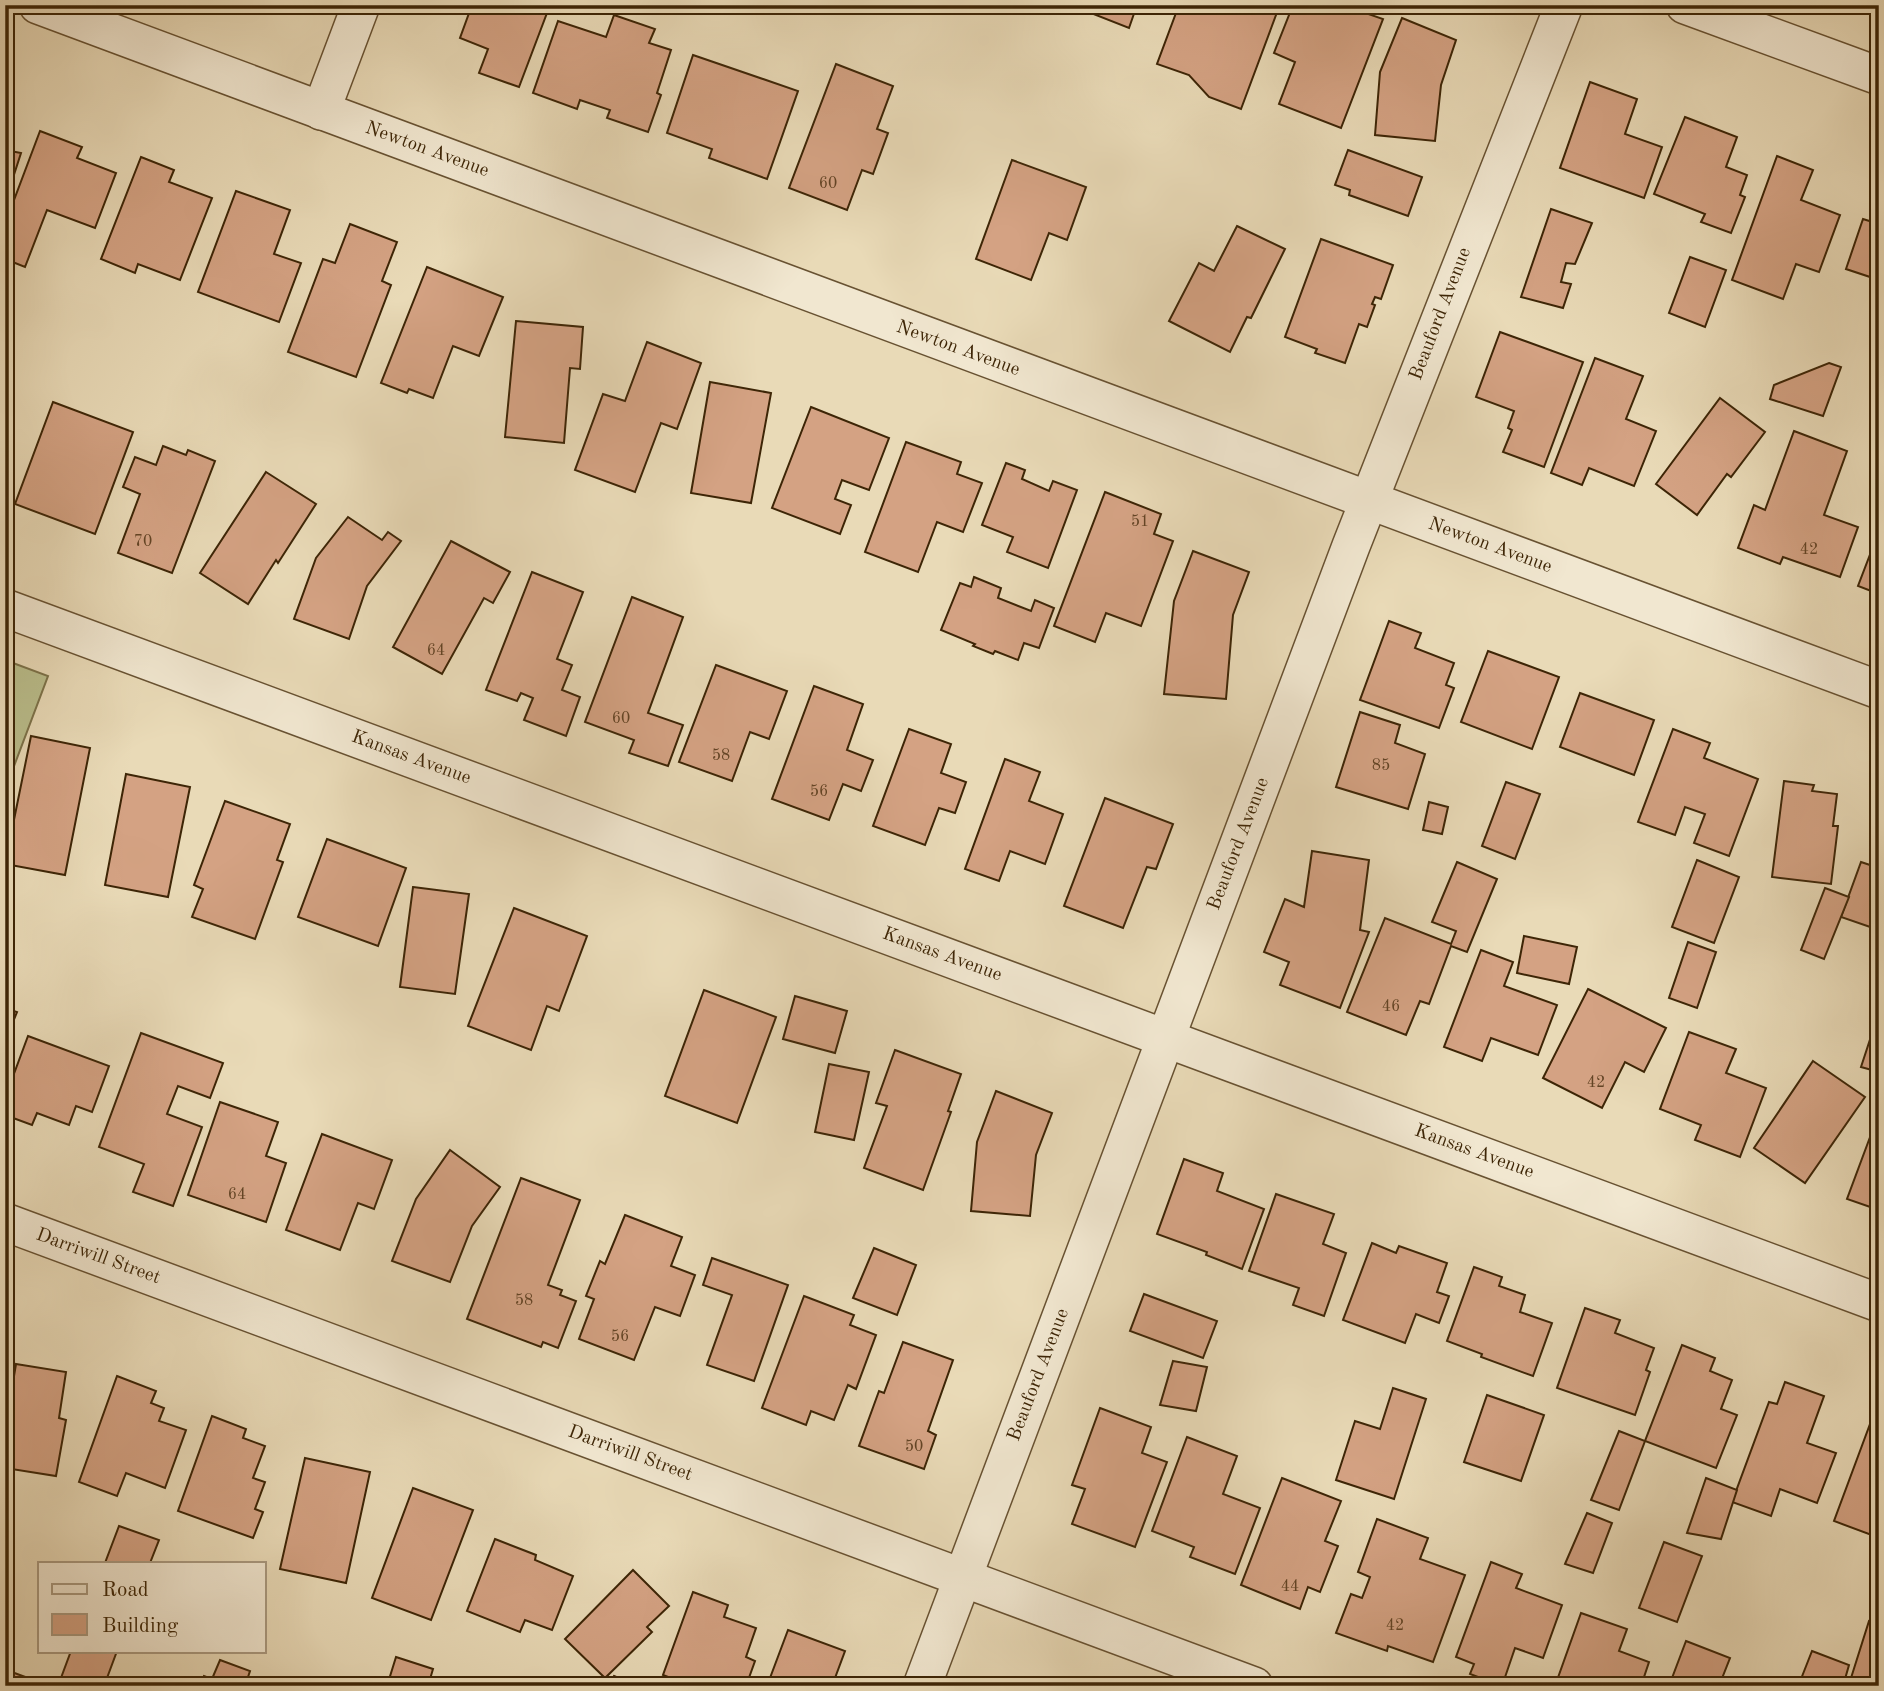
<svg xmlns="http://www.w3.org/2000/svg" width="1884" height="1691" font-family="'Old Standard TT',serif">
<rect width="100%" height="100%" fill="#e9dab7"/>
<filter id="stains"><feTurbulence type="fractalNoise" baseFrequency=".00286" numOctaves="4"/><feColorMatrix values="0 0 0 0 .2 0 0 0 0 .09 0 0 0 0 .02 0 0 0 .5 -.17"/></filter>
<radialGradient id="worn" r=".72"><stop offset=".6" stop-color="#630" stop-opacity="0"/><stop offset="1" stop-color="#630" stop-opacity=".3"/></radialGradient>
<polygon fill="#babe8c" stroke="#7c7249" stroke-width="2" points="5,660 48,676 5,790"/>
<g fill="#d4a283" stroke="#3d2506" stroke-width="2">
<polygon points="472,5 550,5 519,87 479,73 488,49 460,38"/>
<polygon points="1079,5 1137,5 1129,28 1078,8"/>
<polygon points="1179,5 1276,5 1279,7 1241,109 1209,97 1189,75 1157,64"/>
<polygon points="1293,5 1349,5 1348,7 1383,19 1341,128 1279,104 1295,62 1274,53"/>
<polygon points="614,15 655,29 649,43 671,50 657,93 661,95 648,132 607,118 610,110 580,100 577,109 533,93 558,21 606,37"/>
<polygon points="1402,18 1456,40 1441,85 1435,141 1375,135 1380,72"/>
<polygon points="693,55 798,91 767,179 709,158 712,149 667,133"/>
<polygon points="836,64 893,86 877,129 888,133 873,174 862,170 847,210 789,188"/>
<polygon points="1590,82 1637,99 1625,134 1662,147 1644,198 1560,168"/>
<polygon points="1685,117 1737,137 1726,167 1747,175 1740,195 1745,197 1731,233 1701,222 1705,214 1654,194"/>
<polygon points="40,131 82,147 77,158 116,173 95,228 47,210 25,267 5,259 5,224"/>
<polygon points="5,150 21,153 10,187 5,187"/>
<polygon points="1348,150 1422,177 1408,216 1349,195 1350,190 1335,185"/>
<polygon points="1777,156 1813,170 1801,200 1840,215 1819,272 1796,264 1783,299 1732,280"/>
<polygon points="141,157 174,170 169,182 212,198 180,280 138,264 135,273 101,259"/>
<polygon points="1012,160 1086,187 1067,240 1049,233 1031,280 976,259"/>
<polygon points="236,191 290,210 274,254 301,263 279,322 198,292"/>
<polygon points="1551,209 1592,223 1575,264 1566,263 1561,282 1571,284 1563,308 1521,297"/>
<polygon points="1863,219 1879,224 1879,298 1871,296 1876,279 1846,269"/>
<polygon points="350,224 397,242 382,281 391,285 356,377 288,352 323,259 335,263"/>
<polygon points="1237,226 1285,249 1251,318 1247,317 1230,352 1169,321 1199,263 1214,271"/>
<polygon points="1321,239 1393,265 1381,299 1375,297 1372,304 1375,305 1367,327 1359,324 1345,363 1315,353 1317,349 1285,337"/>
<polygon points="1690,257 1726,270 1705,327 1669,313"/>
<polygon points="427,267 503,297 479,356 453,346 433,398 409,389 407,393 381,383"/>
<polygon points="516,321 583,327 580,369 570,368 564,443 505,437"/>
<polygon points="1500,332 1583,362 1544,467 1503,452 1512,430 1508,428 1514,411 1476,397"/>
<polygon points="647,342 701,363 677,429 661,423 635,492 575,470 603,394 625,401"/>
<polygon points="1595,358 1643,376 1626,419 1656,431 1634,486 1589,468 1582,485 1551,473"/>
<polygon points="1829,363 1841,367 1823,416 1770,399 1774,385"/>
<polygon points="710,382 771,393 751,503 691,493"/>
<polygon points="1720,398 1765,432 1731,477 1727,474 1697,515 1656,484"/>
<polygon points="53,402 133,432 95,534 15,504"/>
<polygon points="811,407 889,438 869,490 842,480 835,499 851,505 840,534 772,508"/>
<polygon points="5,423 13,425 5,445"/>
<polygon points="1794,431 1847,451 1824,515 1858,527 1840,577 1783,557 1780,564 1738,548 1754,505 1765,510"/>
<polygon points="906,442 961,462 957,474 982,483 963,532 937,522 918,572 865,552"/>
<polygon points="163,446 186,455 188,450 215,461 172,573 118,553 140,494 123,487 135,457 156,465"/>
<polygon points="1006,463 1025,470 1022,479 1049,491 1053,481 1077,490 1048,568 1007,552 1013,537 982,525"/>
<polygon points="266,472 316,504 278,563 276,560 248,604 200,573"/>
<polygon points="1105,492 1161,514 1154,534 1173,541 1141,626 1106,613 1095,642 1054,626"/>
<polygon points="348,517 382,540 388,532 401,541 367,586 349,639 294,619 316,558"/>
<polygon points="1879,531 1879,594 1858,586"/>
<polygon points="451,541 510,572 493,603 484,598 442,674 393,647"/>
<polygon points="1193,551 1249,572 1233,615 1226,699 1164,694 1174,601"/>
<polygon points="532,572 583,592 557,659 572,665 562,690 580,697 566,736 524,720 533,698 521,693 517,701 486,690"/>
<polygon points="974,577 1001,588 998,598 1031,611 1035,600 1054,608 1039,648 1024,643 1018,660 995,651 993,654 973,646 975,644 941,630 960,583 971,587"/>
<polygon points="632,597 683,617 648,713 683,725 668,766 629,753 634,740 585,722"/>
<polygon points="1389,621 1421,633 1415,648 1454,663 1446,685 1454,688 1439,728 1360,700"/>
<polygon points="1488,651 1559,677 1532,749 1461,722"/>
<polygon points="716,665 787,691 769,739 750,732 732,781 679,762"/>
<polygon points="814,686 863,704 847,750 873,760 861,791 843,784 829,820 772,799"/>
<polygon points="1580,693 1654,720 1634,775 1560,747"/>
<polygon points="1360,712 1400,725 1395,743 1425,754 1408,809 1336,787"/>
<polygon points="909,729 951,744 941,773 966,782 955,813 939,808 925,845 873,826"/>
<polygon points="1673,729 1710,743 1704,758 1758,779 1729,856 1694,843 1705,814 1685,807 1675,835 1638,822"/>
<polygon points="31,736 90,748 65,875 5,864"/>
<polygon points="1005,759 1040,772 1029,801 1063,814 1045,864 1010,851 999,881 965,869"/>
<polygon points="126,774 190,787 168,897 105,885"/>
<polygon points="1784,781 1814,785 1812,791 1837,794 1833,826 1838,826 1831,884 1772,877"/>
<polygon points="1506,782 1540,794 1515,859 1482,846"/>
<polygon points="1105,798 1173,824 1156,869 1147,867 1123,928 1064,906"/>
<polygon points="225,801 290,824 277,860 283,862 255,939 192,917 203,889 194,885"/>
<polygon points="1429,802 1448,807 1442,834 1423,830"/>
<polygon points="327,839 406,868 378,946 298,917"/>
<polygon points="1312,851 1369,860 1360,930 1369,932 1340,1008 1280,985 1289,962 1264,952 1285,899 1304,907"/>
<polygon points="1697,860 1739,877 1714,943 1672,927"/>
<polygon points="1457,862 1497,879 1467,952 1451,946 1429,1004 1420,1001 1406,1035 1347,1012 1385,918 1451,944 1456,931 1432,922"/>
<polygon points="1861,862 1879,868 1879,930 1841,917"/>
<polygon points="413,887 469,894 455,994 400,987"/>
<polygon points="1825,888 1849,897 1824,959 1801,950"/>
<polygon points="514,908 587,936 559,1011 547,1006 531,1050 468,1026"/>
<polygon points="1524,936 1577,947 1569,984 1517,973"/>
<polygon points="1688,942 1716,952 1697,1008 1669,998"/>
<polygon points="1481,950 1513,962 1504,986 1557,1005 1538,1055 1491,1038 1482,1061 1444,1047"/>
<polygon points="1588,989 1666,1028 1644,1072 1625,1062 1602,1108 1543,1078"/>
<polygon points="704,990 776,1017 737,1123 665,1096"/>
<polygon points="795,996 847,1011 835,1053 783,1039"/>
<polygon points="5,1008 17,1012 5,1042"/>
<polygon points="1879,1012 1879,1072 1861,1067"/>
<polygon points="1689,1032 1736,1049 1726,1073 1766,1088 1740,1157 1695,1140 1701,1125 1660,1109"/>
<polygon points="141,1033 223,1063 210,1098 178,1086 167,1114 202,1127 173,1206 133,1192 144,1164 99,1147"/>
<polygon points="28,1036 109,1066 92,1112 76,1106 69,1125 37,1113 32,1125 5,1115 5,1098"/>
<polygon points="895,1050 961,1074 948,1111 951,1112 923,1190 864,1168 887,1106 876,1103"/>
<polygon points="1813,1061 1865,1097 1805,1183 1754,1148"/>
<polygon points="829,1064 869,1072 854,1140 815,1132"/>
<polygon points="996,1091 1052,1113 1036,1155 1030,1216 971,1211 977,1142"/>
<polygon points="220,1102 278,1122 266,1156 286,1163 266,1222 188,1195"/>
<polygon points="1879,1113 1879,1210 1847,1199"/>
<polygon points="322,1134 392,1160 374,1209 358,1203 340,1250 286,1230"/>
<polygon points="450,1150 500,1187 472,1226 450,1282 392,1261 416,1199"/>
<polygon points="1184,1159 1223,1173 1217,1191 1264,1209 1242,1269 1206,1255 1207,1252 1157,1234"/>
<polygon points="521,1178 580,1200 548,1285 562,1290 560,1295 576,1301 558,1348 543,1342 541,1347 467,1319"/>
<polygon points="1276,1194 1334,1214 1323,1244 1346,1253 1324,1316 1293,1305 1299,1288 1249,1271"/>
<polygon points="625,1215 682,1237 671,1266 695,1275 680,1316 655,1307 634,1360 579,1339 594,1299 586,1296 600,1261 605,1264"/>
<polygon points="1372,1243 1396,1253 1399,1246 1447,1263 1437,1292 1449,1296 1439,1323 1416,1314 1405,1343 1343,1320"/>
<polygon points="874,1248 916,1265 897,1315 853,1298"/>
<polygon points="712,1258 788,1285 754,1381 707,1365 732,1295 703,1285"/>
<polygon points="1474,1267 1502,1277 1499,1286 1525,1295 1520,1312 1552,1323 1533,1376 1481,1357 1482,1354 1447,1341"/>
<polygon points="1144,1294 1217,1321 1203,1358 1130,1331"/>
<polygon points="804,1296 854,1315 850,1325 876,1335 856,1389 848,1385 834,1420 811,1411 806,1425 762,1408"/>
<polygon points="1585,1308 1620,1320 1615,1333 1654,1348 1646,1370 1650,1372 1635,1415 1557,1388"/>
<polygon points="903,1342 953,1360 928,1431 936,1435 924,1469 859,1446 879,1391 884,1393"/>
<polygon points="1682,1345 1715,1358 1710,1371 1732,1380 1721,1409 1737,1415 1716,1468 1645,1441"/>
<polygon points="1173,1361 1207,1367 1196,1411 1160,1405"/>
<polygon points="16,1364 66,1372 59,1418 66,1420 56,1476 5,1468 5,1430"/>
<polygon points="117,1376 156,1391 151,1403 164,1408 159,1421 186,1430 165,1488 126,1473 117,1496 79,1482"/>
<polygon points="1785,1382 1824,1396 1807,1443 1836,1453 1817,1503 1780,1489 1771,1516 1732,1502 1769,1402 1777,1404"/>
<polygon points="1393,1388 1426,1399 1394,1499 1336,1480 1355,1421 1380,1429"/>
<polygon points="1487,1395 1544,1415 1521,1481 1464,1462"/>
<polygon points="1100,1408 1151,1427 1142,1453 1167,1462 1135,1547 1072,1524 1085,1489 1072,1485"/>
<polygon points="212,1416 246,1429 243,1438 265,1446 253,1478 265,1482 255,1509 263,1512 253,1538 178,1511"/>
<polygon points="1873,1416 1879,1418 1879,1533 1877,1537 1834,1521"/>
<polygon points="1619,1431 1645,1441 1619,1510 1591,1500"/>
<polygon points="1187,1437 1237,1456 1223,1494 1260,1508 1235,1574 1190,1557 1194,1547 1152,1531"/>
<polygon points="305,1458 370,1472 346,1583 280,1569"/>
<polygon points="1282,1478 1341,1501 1325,1541 1338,1546 1320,1592 1308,1587 1300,1609 1241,1585"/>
<polygon points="1706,1478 1737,1490 1721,1539 1687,1533"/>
<polygon points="413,1488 473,1510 431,1620 372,1598"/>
<polygon points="1587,1513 1612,1523 1593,1573 1565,1564"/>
<polygon points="1377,1519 1428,1538 1420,1559 1465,1575 1433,1662 1388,1646 1387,1651 1336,1633 1351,1594 1362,1598 1370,1577 1358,1572"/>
<polygon points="119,1526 159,1540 150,1563 105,1563"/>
<polygon points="495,1539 536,1555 535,1560 573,1576 552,1630 525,1620 520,1632 467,1611"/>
<polygon points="1664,1542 1702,1556 1677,1622 1639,1608"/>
<polygon points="1491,1562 1522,1574 1516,1588 1562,1605 1543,1658 1515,1648 1502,1686 1470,1674 1474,1664 1456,1657"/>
<polygon points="633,1570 669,1606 647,1627 652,1632 605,1678 565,1639"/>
<polygon points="693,1592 728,1605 724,1617 756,1628 746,1657 755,1661 746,1686 691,1686 663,1675"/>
<polygon points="1581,1613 1627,1629 1619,1651 1649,1662 1641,1686 1555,1686"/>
<polygon points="1869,1621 1879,1624 1879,1686 1851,1678"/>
<polygon points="788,1630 845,1651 832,1686 767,1686"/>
<polygon points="1686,1641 1730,1658 1721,1681 1733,1686 1669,1686"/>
<polygon points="71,1651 117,1651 104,1686 58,1686"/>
<polygon points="1812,1651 1849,1665 1843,1686 1823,1686 1801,1679"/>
<polygon points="396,1657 433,1669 428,1686 387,1686"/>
<polygon points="220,1660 250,1671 245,1686 201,1686 204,1676 212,1679"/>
<polygon points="9,1671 47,1685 5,1686"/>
<polygon points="614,1676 637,1686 610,1686"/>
<polygon points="1777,1680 1791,1686 1775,1686"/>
</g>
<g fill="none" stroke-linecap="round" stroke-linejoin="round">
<g stroke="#685232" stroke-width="40">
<g id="minor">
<polyline points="38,5 1879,690"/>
<polyline points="1685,5 1879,76"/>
<polyline points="321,111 361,5"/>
<polyline points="5,608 1879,1303"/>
<polyline points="5,1222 1254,1686"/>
<polyline points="922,1686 1351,546 1564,5"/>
</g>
</g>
<use href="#minor" stroke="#f1e7d0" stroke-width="37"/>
</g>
<g text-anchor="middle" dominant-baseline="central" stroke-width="7" stroke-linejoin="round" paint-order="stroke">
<g font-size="16" fill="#634425">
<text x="828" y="184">60</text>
<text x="1140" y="522">51</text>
<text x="143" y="542">70</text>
<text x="1809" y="550">42</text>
<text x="436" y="651">64</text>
<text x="621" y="719">60</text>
<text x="721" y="756">58</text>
<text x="1381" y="766">85</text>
<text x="819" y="792">56</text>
<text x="1391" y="1007">46</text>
<text x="1596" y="1083">42</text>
<text x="237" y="1195">64</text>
<text x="524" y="1301">58</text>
<text x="620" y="1337">56</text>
<text x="914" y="1447">50</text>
<text x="1290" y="1587">44</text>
<text x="1395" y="1626">42</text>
</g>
<g font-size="19" fill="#3d2506" stroke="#f1e7d0">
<text transform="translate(427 150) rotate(20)">Newton Avenue</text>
<text transform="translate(1441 314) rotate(-69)">Beauford Avenue</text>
<text transform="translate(958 349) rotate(20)">Newton Avenue</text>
<text transform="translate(1490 546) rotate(20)">Newton Avenue</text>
<text transform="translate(411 758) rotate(20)">Kansas Avenue</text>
<text transform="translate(1239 844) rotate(-69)">Beauford Avenue</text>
<text transform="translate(942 955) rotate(20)">Kansas Avenue</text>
<text transform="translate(1474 1152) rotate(20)">Kansas Avenue</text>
<text transform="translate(98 1257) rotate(20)">Darriwill Street</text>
<text transform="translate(1039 1375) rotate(-69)">Beauford Avenue</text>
<text transform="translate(630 1454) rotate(20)">Darriwill Street</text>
</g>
</g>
<rect width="1884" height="1691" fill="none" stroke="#e9dab7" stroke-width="28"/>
<rect x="7" y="7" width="1870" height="1677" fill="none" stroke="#3d2506" stroke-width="3.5"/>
<rect x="14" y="14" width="1856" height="1663" fill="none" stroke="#3d2506" stroke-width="2"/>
<rect x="38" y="1562" width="228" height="91" fill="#f1e7d0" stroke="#a9997f" stroke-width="2"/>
<rect x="52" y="1584" width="35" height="10" fill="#f1e7d0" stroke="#a9997f" stroke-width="2"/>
<text x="102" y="1596" font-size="21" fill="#3d2506">Road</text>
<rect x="52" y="1614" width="35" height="21" fill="#d4a283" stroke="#a9997f" stroke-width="2"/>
<text x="102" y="1632" font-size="21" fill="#3d2506">Building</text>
<rect width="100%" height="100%" filter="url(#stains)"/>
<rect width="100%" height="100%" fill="url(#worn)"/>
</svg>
